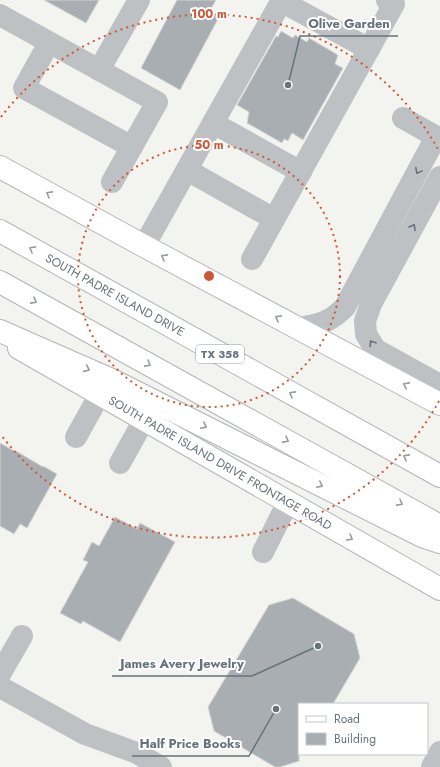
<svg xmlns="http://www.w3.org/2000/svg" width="440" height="767" font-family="Jost,sans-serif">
<rect width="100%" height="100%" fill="#f3f3f0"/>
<g fill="#a8aeb1" stroke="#d4d4d3">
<polygon points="44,0 99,0 86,23"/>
<polygon points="177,0 216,0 209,12 219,17 180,90 141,68"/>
<polygon points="281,31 293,38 295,35 307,42 309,38 338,55 335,64 343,68 303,140 292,133 288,141 284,139 282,143 247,123 249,112 237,105 276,36 278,37"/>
<polygon points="0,443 16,452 16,451 43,467 43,466 57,474 27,528 20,524 14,534 0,526"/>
<polygon points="115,517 137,529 140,523 175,542 120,642 83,621 81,624 60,613 88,562 83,560 92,542 99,546"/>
<polygon points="293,598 354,634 360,658 333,704 299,704 299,761 280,767 275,767 214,731 208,707 269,605"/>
</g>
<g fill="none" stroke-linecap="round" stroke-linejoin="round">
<g stroke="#b3b6b9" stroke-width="24">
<g id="major">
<polyline points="0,167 144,246 440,404"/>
<polyline points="19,348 440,589"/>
</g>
</g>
<g stroke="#b2b5b8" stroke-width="24">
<g id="highway">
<polyline points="0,231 440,476"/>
<polyline points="0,282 440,526"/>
<polyline points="0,331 114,381 422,536 440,542"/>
</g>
</g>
<g stroke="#bdc1c3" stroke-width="22">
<polyline points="281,1 369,49"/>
<polyline points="0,15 157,102 112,182"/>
<polyline points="49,43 24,88 132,147"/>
<polyline points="99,70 139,0"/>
<polyline points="403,118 440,139"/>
<polyline points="213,123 301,172"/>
<polyline points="187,170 274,219"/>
<polyline points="440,177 371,304 365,321 366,334 375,349 440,385"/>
<polyline points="144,246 282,0"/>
<polyline points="252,259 394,4 387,0"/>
<path d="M299,328c21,-4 30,-5 46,-21l91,-170"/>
<polyline points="76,437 100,394"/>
<polyline points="120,463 144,420"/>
<polyline points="263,552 288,502"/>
<polyline points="0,674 22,636"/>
<polyline points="0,687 85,734 137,753 161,767"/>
<polyline points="432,767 440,752"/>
</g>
<use href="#major" stroke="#fff" stroke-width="22"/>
<use href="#highway" stroke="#fff" stroke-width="22"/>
</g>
<defs><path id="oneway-chevron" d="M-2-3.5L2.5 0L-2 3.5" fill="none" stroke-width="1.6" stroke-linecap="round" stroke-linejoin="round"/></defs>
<g stroke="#66737d">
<use href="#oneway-chevron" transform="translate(418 171) rotate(118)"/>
<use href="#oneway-chevron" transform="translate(413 227) rotate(-61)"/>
<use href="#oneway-chevron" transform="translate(372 343) rotate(-122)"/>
</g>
<g stroke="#949da4">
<use href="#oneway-chevron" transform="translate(49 194) rotate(-151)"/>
<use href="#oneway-chevron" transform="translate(32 249) rotate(-151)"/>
<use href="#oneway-chevron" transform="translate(164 257) rotate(-152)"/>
<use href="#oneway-chevron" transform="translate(34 301) rotate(29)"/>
<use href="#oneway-chevron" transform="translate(278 318) rotate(-152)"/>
<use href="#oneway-chevron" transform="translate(148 364) rotate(29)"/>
<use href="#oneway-chevron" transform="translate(87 369) rotate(24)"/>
<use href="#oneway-chevron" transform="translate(406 385) rotate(-152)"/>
<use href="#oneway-chevron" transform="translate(292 394) rotate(-151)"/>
<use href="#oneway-chevron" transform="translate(204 426) rotate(27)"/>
<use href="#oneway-chevron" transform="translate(286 440) rotate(29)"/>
<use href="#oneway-chevron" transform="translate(406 457) rotate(-151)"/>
<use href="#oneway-chevron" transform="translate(320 485) rotate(27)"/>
<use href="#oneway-chevron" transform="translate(400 503) rotate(29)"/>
<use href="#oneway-chevron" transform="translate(350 538) rotate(30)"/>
</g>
<g fill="none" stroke="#cd5836" stroke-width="2" stroke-dasharray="2 4">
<circle cx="209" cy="276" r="131"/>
<path d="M439 401A262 262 0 0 1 1 435M1 117A262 262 0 0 1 439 151"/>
</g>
<g text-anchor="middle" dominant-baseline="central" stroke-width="4" stroke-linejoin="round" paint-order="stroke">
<rect fill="#fff" stroke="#949da4" stroke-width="1" x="196" y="345" width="48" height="18" rx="3"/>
<g font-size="11" font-weight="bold" fill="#66737d">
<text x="220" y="354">TX 358</text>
</g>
<g font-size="12" fill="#66737d" stroke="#fff">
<text transform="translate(115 295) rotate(29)">SOUTH PADRE ISLAND DRIVE</text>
<text transform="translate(220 463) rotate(30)">SOUTH PADRE ISLAND DRIVE FRONTAGE ROAD</text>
</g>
</g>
<circle cx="209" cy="276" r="6" fill="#cd5836" stroke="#fff" stroke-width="2"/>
<g font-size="12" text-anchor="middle" font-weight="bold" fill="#cd5836" stroke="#fff" stroke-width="4" stroke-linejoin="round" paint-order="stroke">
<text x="209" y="18">100 m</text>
<text x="209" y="149">50 m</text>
</g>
<path fill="none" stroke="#66737d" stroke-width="1.5" d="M288 85L300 36H398M318 646L252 676H112M276 709L249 756H132"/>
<g fill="#66737d" stroke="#fff" stroke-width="1.5">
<circle cx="288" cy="85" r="4"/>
<circle cx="318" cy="646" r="4"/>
<circle cx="276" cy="709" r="4"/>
</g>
<g font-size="13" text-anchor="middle" font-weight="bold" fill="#66737d" stroke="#fff" stroke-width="4" stroke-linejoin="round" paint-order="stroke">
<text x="349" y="28">Olive Garden</text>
<text x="182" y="668">James Avery Jewelry</text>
<text x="190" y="748">Half Price Books</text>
</g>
<rect x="298" y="703" width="130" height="52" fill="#ffffff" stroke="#c2c7cb"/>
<rect x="306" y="716" width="20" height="6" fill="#ffffff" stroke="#c2c7cb"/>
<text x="334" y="723" font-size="12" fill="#66737d">Road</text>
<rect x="306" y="733" width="20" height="12" fill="#a8aeb1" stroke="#c2c7cb"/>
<text x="334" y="743" font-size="12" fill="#66737d">Building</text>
</svg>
